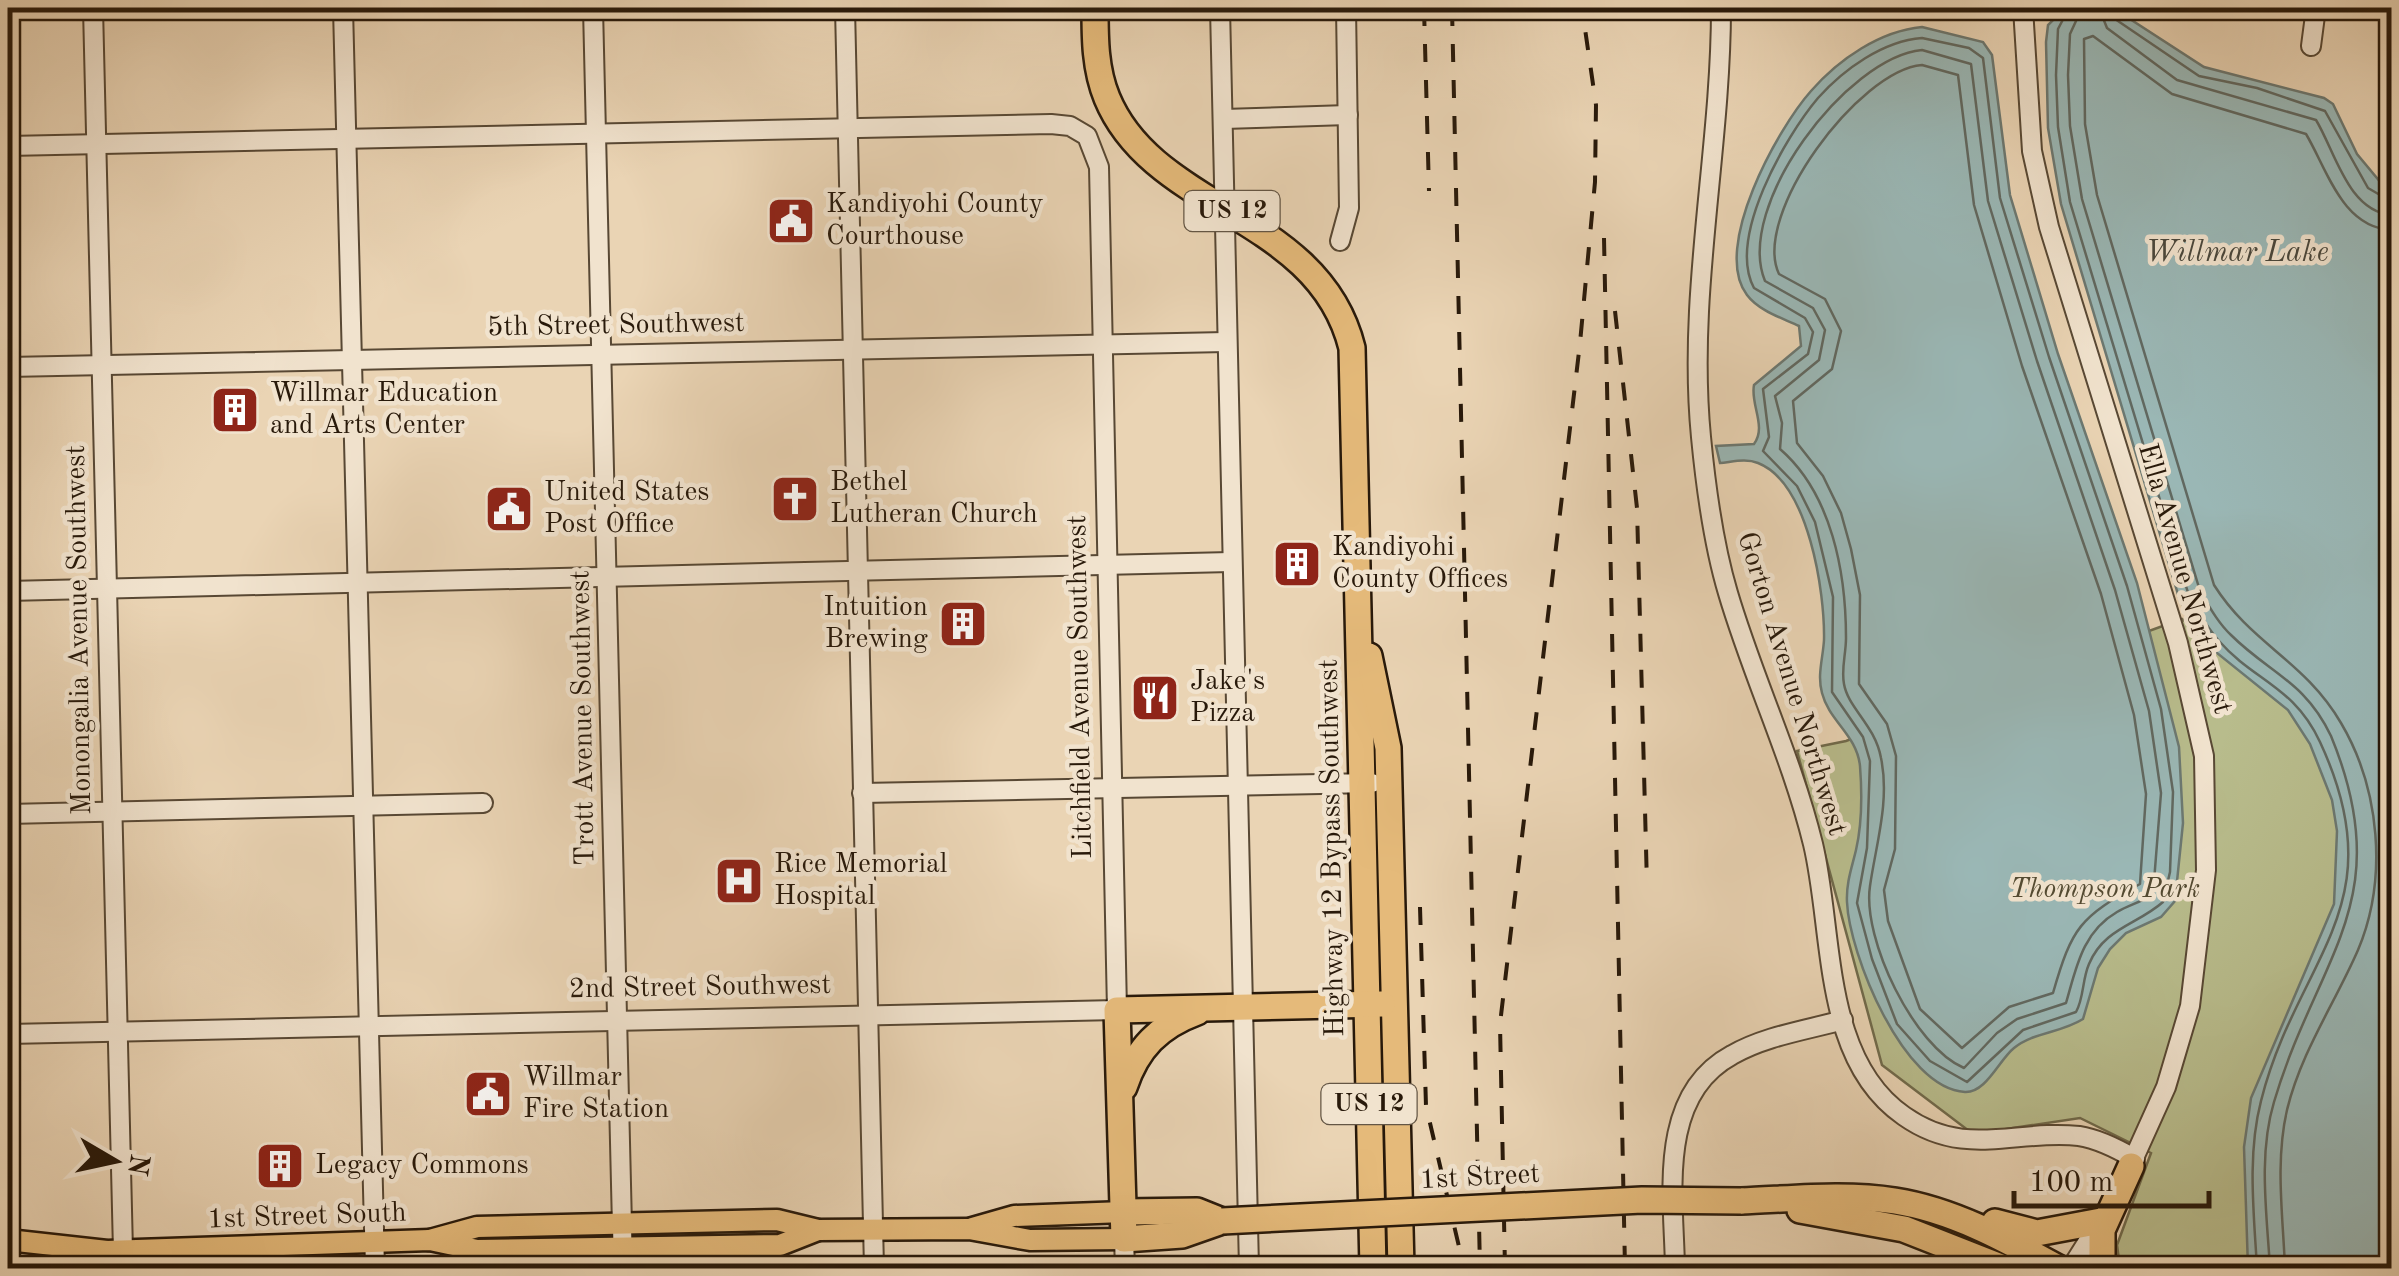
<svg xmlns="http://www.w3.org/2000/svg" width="2399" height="1276" font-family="'Old Standard TT',serif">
<rect width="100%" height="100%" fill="#ead4b4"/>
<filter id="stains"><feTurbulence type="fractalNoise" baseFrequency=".002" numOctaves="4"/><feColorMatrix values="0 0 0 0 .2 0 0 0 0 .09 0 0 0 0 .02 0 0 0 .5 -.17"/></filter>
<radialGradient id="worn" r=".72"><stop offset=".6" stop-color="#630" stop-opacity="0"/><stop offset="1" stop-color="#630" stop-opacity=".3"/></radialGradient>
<polygon fill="#b8bc8c" stroke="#706a4b" stroke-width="2.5" points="2182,619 2315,724 2347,823 2337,929 2260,1268 2120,1268 2117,1245 2151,1153 2080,1118 1973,1134 1882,1065 1797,751 1846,741"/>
<g fill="#9ab7b5" stroke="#6c7871" stroke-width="2.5">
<polygon points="2065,8 2116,10 2204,67 2324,98 2333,104 2357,154 2391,195 2391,1268 2248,1268 2244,1147 2251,1098 2334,904 2337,831 2332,800 2310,744 2288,710 2212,649 2180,601 2061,204 2048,128 2046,42 2048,25"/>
<path d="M1922,27l61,15 9,13 18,140 48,159 79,229 42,164 4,76 -8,78 -14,16 -35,16 -16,16 -12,19 -15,51c-22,14 -49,13 -69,29 -15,12 -28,45 -49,44 -62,-3 -116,-139 -118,-190 -1,-19 5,-35 9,-52 6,-26 6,-58 4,-84 -3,-31 -31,-45 -38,-73 -5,-18 1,-35 2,-53 1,-47 -15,-157 -66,-177 -12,-5 -26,-1 -38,0l-4,-17 38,-2c13,-17 -4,-40 0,-59l47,-39 -2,-20c-17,-8 -40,-15 -52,-31 -36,-47 31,-167 64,-204 28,-32 69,-60 111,-64z"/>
</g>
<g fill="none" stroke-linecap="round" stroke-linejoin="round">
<g stroke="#616860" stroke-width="2.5">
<path d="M2069,8l-11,21 -2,46 2,52 12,75 119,394c9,15 18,32 30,45 35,40 75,45 101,101 77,165 -23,215 -59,359 -14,54 -7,113 -4,167"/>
<path d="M2082,8l-12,26 -2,41 2,51 12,73 118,392c9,15 18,32 31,44 38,38 74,46 100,101 68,165 -14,220 -57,366 -16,53 -7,113 -4,166"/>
<path d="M2099,8l8,20 70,52 139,40c19,31 32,92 76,95"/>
<polyline points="2112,8 2115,19 2199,76 2257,88 2325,111 2368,188 2392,202"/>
<path d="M1922,38l47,10 14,10 17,140 49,159 78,229 34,123 12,83 -3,80 -7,30c-26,23 -59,26 -74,62 -7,16 -5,34 -13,48l-53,18 -56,52 -37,-21 -33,-37 -25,-65 -15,-56 10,-55 3,-87 -7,-24 -31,-45 1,-95 -18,-75 -18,-36 -34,-35 6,-14 -6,-48 45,-35 5,-22 -8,-14 -51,-30c-27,-50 31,-151 64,-190 26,-29 65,-57 104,-60z"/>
<path d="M1922,50l49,14 17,137 49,160 78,229 34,121 12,82 -8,101c-11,8 -24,11 -36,18 -35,20 -41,57 -51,91l-49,16 -20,14 -33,35c-50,-21 -102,-129 -94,-182 6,-42 20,-85 11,-128 -6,-33 -33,-50 -37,-74 -3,-15 2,-30 2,-46 0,-65 -14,-144 -66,-189l2,-26 -7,-27 44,-36 6,-30 -12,-22 -48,-27c-31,-75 82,-224 157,-231z"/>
<path d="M1922,65l36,10 16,130 48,161 79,228 33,121 12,79 -6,90c-60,33 -68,43 -87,109l-44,14 -47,41 -42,-39 -32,-88 -4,-31 11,-41 1,-93 -9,-32 -28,-40 1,-89 -9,-46 -10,-36 -18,-37 -26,-33 -4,-42 39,-32 9,-38 -16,-32 -46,-25c-28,-59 80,-204 143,-209z"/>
<path d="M2285,1268c-2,-52 -10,-106 2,-158 14,-58 48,-107 71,-160 30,-71 22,-161 -17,-227 -37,-63 -89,-78 -127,-138l-117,-390 -12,-71 -1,-85 9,-3 79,58 134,40c21,35 36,94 86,96"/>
</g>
<g stroke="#584834" stroke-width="22">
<g id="minor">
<polyline points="93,8 123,1251"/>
<polyline points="343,8 375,1268"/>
<polyline points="593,8 623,1268"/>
<polyline points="845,8 874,1268"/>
<polyline points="1220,8 1249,1268"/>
<path d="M1721,8c0,143 -34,286 -20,429 5,52 12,106 27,156 25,85 64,165 85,251 21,87 8,215 91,272 61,43 111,13 175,20 20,3 39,13 56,23"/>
<polyline points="2023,8 2032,151 2049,227 2178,643 2204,756 2206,870 2190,1006 2166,1087 2129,1169"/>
<polyline points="2311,46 2316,8"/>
<polyline points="1224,119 1348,115"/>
<polyline points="8,146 1051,124 1070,126 1087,136 1099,167 1117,1010 8,1034"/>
<polyline points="1340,241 1349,208 1346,8"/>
<polyline points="8,367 1226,342"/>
<polyline points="8,591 1231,562"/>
<polyline points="862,793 1372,783"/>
<polyline points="8,814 483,803"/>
<polyline points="1124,1239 1125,1268"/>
<path d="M1675,1268c-1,-70 -19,-172 57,-213 33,-19 75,-25 111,-35"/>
<polyline points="2071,1268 2100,1222"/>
</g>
</g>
<g stroke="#28190a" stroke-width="25">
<g id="major">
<polyline points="972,1228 1014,1216 1124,1212"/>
<polyline points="8,1240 107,1251 430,1240 477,1250 780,1245 818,1230"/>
<polyline points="430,1240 477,1227 777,1220 818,1230 969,1229 1030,1240 1124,1239"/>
</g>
</g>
<g stroke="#28190a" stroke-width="30">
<g id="highway">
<path d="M1095,8c0,30 0,61 12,90 47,114 212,116 245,250l21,920"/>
<polyline points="1369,656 1388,748 1401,1268"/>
<path d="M1124,1087c13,-39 35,-61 73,-75"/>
<path d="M1741,1201c51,-2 104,-8 154,0 58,9 112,39 163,67"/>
<polyline points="1800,1210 1904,1229 2003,1268"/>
<polyline points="1124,1212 1197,1211 1222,1221"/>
<polyline points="1222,1221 1182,1235 1124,1239 1117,1010 1382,1004"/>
<polyline points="1995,1222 2037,1233 2101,1221"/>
<polyline points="2102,1268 2102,1230 2131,1166"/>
</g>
</g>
<use href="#minor" stroke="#f1e3ce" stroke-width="18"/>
<use href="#major" stroke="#e5ba7a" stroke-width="20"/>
<use href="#highway" stroke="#e5ba7a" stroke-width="25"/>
<g stroke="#28190a" stroke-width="4" stroke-dasharray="18 18" stroke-linecap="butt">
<polyline points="1424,8 1429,191"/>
<polyline points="1452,8 1480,1268"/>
<polyline points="1604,238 1625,1268"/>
<polyline points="1615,311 1637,508 1647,885"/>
<polyline points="1420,907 1426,1106 1464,1268"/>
<polyline points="1505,1268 1500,1024 1580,343 1595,182 1596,105 1582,8"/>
</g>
<g stroke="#28190a" stroke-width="30" stroke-linecap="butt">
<polyline id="highway-bridge" points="1222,1221 1642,1200 1741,1201"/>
</g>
<use href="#highway-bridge" stroke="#e5ba7a" stroke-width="25"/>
</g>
<defs>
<g id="civic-square" transform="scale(2.5)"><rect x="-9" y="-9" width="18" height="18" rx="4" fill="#8f2418" stroke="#f1e3ce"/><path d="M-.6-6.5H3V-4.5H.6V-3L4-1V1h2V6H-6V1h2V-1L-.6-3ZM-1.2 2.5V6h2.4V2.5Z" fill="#fff"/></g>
<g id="building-square" transform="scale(2.5)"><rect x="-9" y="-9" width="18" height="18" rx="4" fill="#8f2418" stroke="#f1e3ce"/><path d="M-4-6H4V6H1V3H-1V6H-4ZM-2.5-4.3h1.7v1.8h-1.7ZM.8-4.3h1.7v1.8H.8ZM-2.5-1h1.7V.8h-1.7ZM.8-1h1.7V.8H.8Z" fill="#fff"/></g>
<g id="church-square" transform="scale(2.5)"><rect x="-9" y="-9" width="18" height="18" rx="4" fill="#8f2418" stroke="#f1e3ce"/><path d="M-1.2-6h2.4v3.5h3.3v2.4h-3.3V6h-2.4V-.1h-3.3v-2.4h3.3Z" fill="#fff"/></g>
<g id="restaurant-square" transform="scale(2.5)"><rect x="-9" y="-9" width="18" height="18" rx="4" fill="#8f2418" stroke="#f1e3ce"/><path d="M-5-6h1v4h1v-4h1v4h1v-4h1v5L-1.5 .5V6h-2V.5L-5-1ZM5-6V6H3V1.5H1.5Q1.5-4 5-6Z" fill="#fff"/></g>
<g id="hospital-square" transform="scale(2.5)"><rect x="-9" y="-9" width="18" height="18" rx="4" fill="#8f2418" stroke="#f1e3ce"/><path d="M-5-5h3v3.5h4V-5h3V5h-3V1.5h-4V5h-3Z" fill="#fff"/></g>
</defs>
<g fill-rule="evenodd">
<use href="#civic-square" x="791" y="221"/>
<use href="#building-square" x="235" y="410"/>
<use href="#church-square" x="795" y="499"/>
<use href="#civic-square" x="509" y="509"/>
<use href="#building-square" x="1297" y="564"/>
<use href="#building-square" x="963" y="624"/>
<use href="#restaurant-square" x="1155" y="698"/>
<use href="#hospital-square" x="739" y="881"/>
<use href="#civic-square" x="488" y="1094"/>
<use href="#building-square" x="280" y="1166"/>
</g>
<g text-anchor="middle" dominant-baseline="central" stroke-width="9" stroke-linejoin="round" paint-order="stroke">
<g fill="#f1e3ce" stroke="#645645" stroke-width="2.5">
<rect x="1184.5" y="191" width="95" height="40" rx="8"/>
<rect x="1321.5" y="1084" width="95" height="40" rx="8"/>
</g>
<g font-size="25" font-weight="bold" fill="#28190a">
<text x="1232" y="211">US 12</text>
<text x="1369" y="1104">US 12</text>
</g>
<g font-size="28" fill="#28190a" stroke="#f1e3ce" text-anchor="start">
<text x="826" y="205">Kandiyohi County<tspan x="826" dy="32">Courthouse</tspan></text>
<text x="270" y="394">Willmar Education<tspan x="270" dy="32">and Arts Center</tspan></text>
<text x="830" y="483">Bethel<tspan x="830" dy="32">Lutheran Church</tspan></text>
<text x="544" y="493">United States<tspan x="544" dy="32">Post Office</tspan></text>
<text x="1332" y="548">Kandiyohi<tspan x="1332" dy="32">County Offices</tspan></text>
<text x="928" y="608" text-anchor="end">Intuition<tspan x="928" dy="32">Brewing</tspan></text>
<text x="1190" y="682">Jake's<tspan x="1190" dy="32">Pizza</tspan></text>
<text x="774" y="865">Rice Memorial<tspan x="774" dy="32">Hospital</tspan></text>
<text x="523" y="1078">Willmar<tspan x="523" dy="32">Fire Station</tspan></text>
<text x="315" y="1166">Legacy Commons</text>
</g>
<g font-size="28" fill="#28190a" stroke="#f1e3ce">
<text transform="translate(616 326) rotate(-1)">5th Street Southwest</text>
<text transform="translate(2184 579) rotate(74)">Ella Avenue Northwest</text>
<text transform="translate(80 630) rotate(-91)">Monongalia Avenue Southwest</text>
<text transform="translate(1791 684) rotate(73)">Gorton Avenue Northwest</text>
<text transform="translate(1081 687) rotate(-91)">Litchfield Avenue Southwest</text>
<text transform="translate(584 718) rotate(-91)">Trott Avenue Southwest</text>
<text transform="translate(1333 848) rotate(-91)">Highway 12 Bypass Southwest</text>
<text transform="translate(700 988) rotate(-1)">2nd Street Southwest</text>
<text transform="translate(1480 1178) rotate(-3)">1st Street</text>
<text transform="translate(307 1217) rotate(-2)">1st Street South</text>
</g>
<g font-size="28" font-style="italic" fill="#534a31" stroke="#f1e3ce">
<text x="2105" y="890">Thompson Park</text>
</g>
<g font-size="30" font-style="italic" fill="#4a483d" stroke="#f1e3ce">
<text x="2237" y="253">Willmar Lake</text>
</g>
</g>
<rect width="2399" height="1276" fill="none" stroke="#ead4b4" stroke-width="40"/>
<rect x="10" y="10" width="2379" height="1256" fill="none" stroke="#28190a" stroke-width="5"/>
<rect x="20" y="20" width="2359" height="1236" fill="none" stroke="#28190a" stroke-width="2.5"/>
<g transform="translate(115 1161) rotate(99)" stroke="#f1e3ce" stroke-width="8" paint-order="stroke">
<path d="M0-8L18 38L0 25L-18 38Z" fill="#28190a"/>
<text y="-15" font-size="28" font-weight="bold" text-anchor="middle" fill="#28190a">N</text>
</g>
<path d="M2014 1191v15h195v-15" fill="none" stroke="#28190a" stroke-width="5"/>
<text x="2029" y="1191" font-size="30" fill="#28190a" stroke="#f1e3ce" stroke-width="8" paint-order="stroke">100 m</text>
<rect width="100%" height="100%" filter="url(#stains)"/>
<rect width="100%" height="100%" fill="url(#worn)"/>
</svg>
